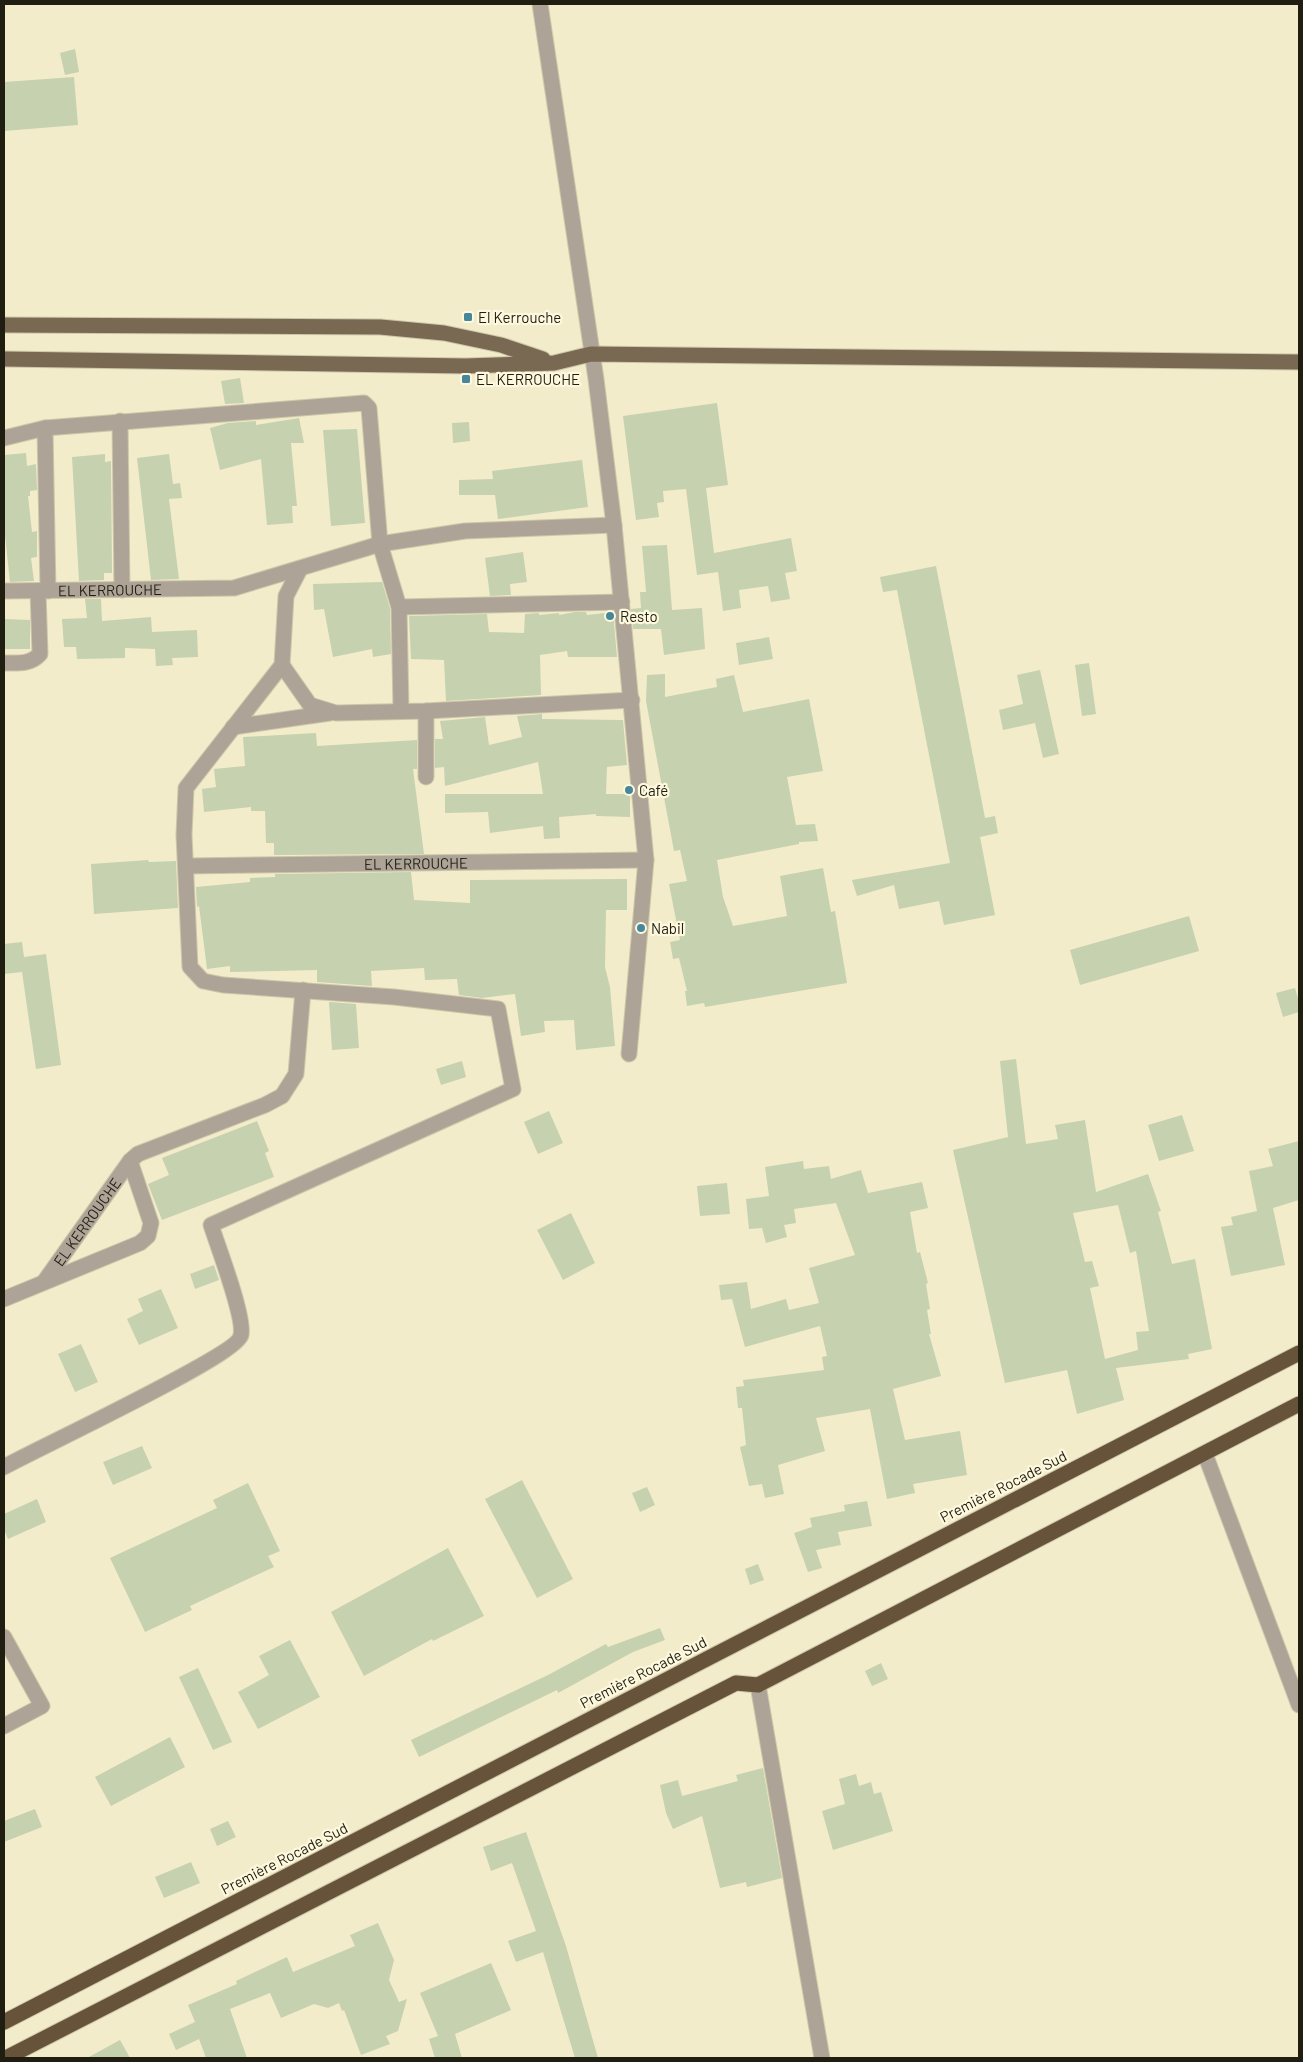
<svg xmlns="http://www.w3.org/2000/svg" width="1303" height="2062" font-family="Barlow,sans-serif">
<rect width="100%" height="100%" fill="#f3ecca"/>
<g fill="#c6d1b0" fill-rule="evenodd">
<polygon points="75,49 79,72 65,75 60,53"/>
<polygon points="74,77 78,125 4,131 4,82"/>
<polygon points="240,378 244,403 225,404 221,381"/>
<polygon points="717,403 728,485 706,488 714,553 791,538 797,571 785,573 790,599 771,602 768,586 739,590 741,608 723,611 718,572 697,575 686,489 663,491 664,502 657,503 659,517 636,520 623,416"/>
<polygon points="299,418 304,443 291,443 297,506 292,506 293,523 267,525 261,459 220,470 210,428 228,423 256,421 256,425"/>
<polygon points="469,422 470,441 453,443 452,423"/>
<polygon points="357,429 365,523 331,526 323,430"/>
<polygon points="26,453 27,466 36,464 37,490 30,491 30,496 28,496 32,532 37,531 37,557 31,558 34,581 10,582 4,526 4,455"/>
<polygon points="105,454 105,462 111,461 112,573 104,573 104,580 79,581 72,457"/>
<polygon points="169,454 173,484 180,483 182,498 169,499 179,579 151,580 137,458"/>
<polygon points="582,460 588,507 498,519 495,495 459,495 459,480 493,479 492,471"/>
<polygon points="667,545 672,610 702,608 705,649 664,655 661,629 633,629 631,609 641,608 640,592 646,592 642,546"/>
<polygon points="523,552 527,582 510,584 511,595 490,596 485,558"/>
<polygon points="936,566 985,818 995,816 998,833 980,837 995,915 944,925 939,901 899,909 894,885 857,896 852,880 950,863 897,590 883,592 880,577"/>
<polygon points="382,582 390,608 391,654 373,657 372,649 333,657 324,609 314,610 313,584"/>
<polygon points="85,599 101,599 102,621 151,617 152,632 197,630 198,657 172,658 173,665 156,666 155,649 125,648 125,658 77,659 76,647 64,647 62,619 87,618"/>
<polygon points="575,612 586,612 587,615 613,612 617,657 568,657 567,651 540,655 541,695 446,701 444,660 411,659 409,616 487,614 489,632 524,633 525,614 539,613 539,615 559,613 559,615"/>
<polygon points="4,619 30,620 30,649 4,649"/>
<polygon points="769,637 773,659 739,665 736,643"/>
<polygon points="1089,663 1096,714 1082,716 1075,665"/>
<polygon points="1040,670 1059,754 1043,758 1035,723 1003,730 999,710 1023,704 1017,675"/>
<polygon points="665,674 665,697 717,687 716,679 734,675 743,712 809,699 823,771 787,777 796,825 815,824 818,841 799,842 799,844 717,860 723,897 733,926 787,916 780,876 823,868 831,912 835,911 847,983 705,1007 704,1003 687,1006 685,991 687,991 679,958 673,959 670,942 680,940 669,884 687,881 680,850 674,851 646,701 647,675"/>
<polygon points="542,714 542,719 623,720 627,765 607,767 606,794 630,794 630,817 596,816 596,814 559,817 560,838 544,839 543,826 490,833 488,812 445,813 445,794 543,794 538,762 445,786 444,767 435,768 435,739 443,739 440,721 485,717 489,745 522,737 517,716"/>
<polygon points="316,733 317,746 417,740 417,769 413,769 424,854 274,855 274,843 266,843 265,811 251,811 251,807 204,812 202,789 216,787 214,769 245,766 243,737"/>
<polygon points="148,860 149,862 176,861 178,908 94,914 91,864"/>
<polygon points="411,872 414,900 470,903 470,880 627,879 627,910 606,910 605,967 610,987 615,1046 576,1050 574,1020 544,1021 545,1032 521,1036 515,994 482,998 459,995 457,979 425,980 424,968 371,971 372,986 317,982 317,970 230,972 230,966 207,969 199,906 197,907 196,887 250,882 250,878 275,877 275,874"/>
<polygon points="1189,916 1199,951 1080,985 1070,950"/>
<polygon points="22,942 24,957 46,954 61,1065 36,1069 22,972 4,974 4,944"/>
<polygon points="1295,988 1299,1002 1299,1012 1283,1017 1276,993"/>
<polygon points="329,1002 356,1004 359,1048 332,1050"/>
<path d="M1016,1059l10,85 32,-5 -3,-14 30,-5 11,72 52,-18 13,37 -3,1 14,52 23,-5 17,90 -24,5 1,5 -73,9 8,32 -47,14 -10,-44 -62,13 -52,-233 55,-13 -8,-76zM1118,1205l12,48 6,-2 13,80 -13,1 2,18 -33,9 -15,-71 9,-2 -7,-25 -7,1 -12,-49z"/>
<polygon points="462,1061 466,1077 441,1085 436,1069"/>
<polygon points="549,1111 563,1143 538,1154 524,1122"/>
<polygon points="1182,1115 1194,1151 1159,1161 1148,1125"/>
<polygon points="257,1121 269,1151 265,1153 274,1177 162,1220 148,1184 169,1175 162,1158"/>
<polygon points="1299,1141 1299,1200 1273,1208 1285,1265 1231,1276 1221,1227 1233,1225 1231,1217 1257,1211 1249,1171 1273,1166 1268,1149"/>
<polygon points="803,1161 804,1169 829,1166 831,1179 861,1170 868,1193 922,1182 928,1208 910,1212 917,1253 920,1252 928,1283 926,1284 930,1309 927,1310 931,1334 929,1334 941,1376 893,1389 905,1440 960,1431 967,1475 913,1484 915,1493 887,1499 870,1409 816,1418 825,1451 778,1465 784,1494 765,1498 762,1484 749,1486 740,1447 746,1445 742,1408 738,1408 736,1387 744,1386 743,1380 824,1370 822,1357 827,1356 820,1326 745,1347 732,1299 721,1300 719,1285 747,1282 751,1309 786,1299 789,1310 819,1303 809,1268 855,1255 836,1203 794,1209 796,1223 784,1225 787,1237 766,1243 762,1228 749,1229 746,1199 769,1196 765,1167"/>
<polygon points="727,1183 730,1214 700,1216 697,1186"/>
<polygon points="571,1213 595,1263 563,1280 537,1230"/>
<polygon points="214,1265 219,1280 195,1289 190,1274"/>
<polygon points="161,1289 178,1328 139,1345 127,1319 143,1311 138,1299"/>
<polygon points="81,1344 98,1382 75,1392 58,1354"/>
<polygon points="142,1446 152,1468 113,1485 103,1462"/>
<polygon points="522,1480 573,1579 537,1598 485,1499"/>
<polygon points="248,1483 280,1551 268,1556 274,1567 190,1606 192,1610 145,1632 110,1558 217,1508 213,1500"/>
<polygon points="647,1487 655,1505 640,1512 632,1493"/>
<polygon points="37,1499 46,1522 8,1539 4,1529 4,1514"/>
<polygon points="867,1501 872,1526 838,1532 841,1545 816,1550 822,1568 808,1572 794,1533 812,1527 810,1518 845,1511 844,1505"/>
<polygon points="448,1548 484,1616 433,1641 432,1639 364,1676 331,1612"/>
<polygon points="758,1564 764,1580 750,1585 745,1569"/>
<polygon points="660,1628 665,1640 633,1652 558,1693 557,1690 419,1757 411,1740 548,1675 606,1644 608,1647"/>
<polygon points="290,1640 320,1697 258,1729 238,1692 269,1675 259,1656"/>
<polygon points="881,1663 888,1679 872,1686 865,1671"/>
<polygon points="198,1668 232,1742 213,1750 179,1677"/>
<polygon points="170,1737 185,1767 111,1806 95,1777"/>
<polygon points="763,1768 782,1878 747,1887 746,1882 720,1888 702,1816 673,1829 666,1813 660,1785 678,1780 682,1796 738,1781 736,1775"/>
<polygon points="856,1774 859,1786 871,1782 874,1794 881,1792 893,1831 833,1850 822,1811 845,1804 839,1779"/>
<polygon points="35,1809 42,1827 4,1842 4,1821"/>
<polygon points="228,1821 236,1837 217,1846 210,1829"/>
<polygon points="526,1832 566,1946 598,2058 575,2058 543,1952 516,1962 508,1941 536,1931 512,1863 491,1871 483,1847"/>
<polygon points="191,1862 200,1883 164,1898 155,1877"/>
<polygon points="378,1923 394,1960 389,1980 399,2002 407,1999 398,2031 386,2036 390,2044 361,2055 344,2010 342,2011 339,2003 328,2008 314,2004 281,2018 270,1993 230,2009 247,2058 206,2058 199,2039 176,2050 169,2034 195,2022 188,2005 237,1984 236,1981 287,1957 293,1972 355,1946 350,1935"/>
<polygon points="491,1963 511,2010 455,2034 462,2058 435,2058 429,2039 438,2036 420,1993"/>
<polygon points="120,2040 130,2058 87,2058"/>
</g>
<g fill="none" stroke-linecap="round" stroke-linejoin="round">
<g stroke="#cdc7a9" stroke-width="17">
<g id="street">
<polyline points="540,4 596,379 614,525 646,860 629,1054"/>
<polyline points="120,421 122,590"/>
<polyline points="45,428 48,591"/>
<polyline points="4,438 45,428 364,403 369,408 380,544 399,607 401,711"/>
<path id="s1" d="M4,591l230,-3 146,-44 85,-13 149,-6"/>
<polyline points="399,607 622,602"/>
<path d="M4,663c13,0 26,2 36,-9l-2,-63"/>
<polyline points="282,665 310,705 336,713 426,711 632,700"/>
<polyline points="426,711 426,777"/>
<polyline points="233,727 330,713"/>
<path id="s2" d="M186,866l460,-6"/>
<path id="s3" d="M44,1282l86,-121 8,-7 127,-49 17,-9 14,-22 7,-84"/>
<polyline points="4,1299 140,1243 148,1236 151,1223 130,1161"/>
<polyline points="1205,1454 1299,1705"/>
<path d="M4,1467c30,-17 234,-112 237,-132 4,-18 -23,-88 -30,-110l302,-136 -15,-80 -104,-12 -171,-12 -20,-4 -13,-14 -6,-132 2,-47 96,-123 4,-69 14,-27"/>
<polyline points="4,1637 42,1706 4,1726"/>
<polyline points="758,1685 822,2058"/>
</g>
</g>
<g stroke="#cdc7a9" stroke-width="17">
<g id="primary">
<polyline points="4,325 380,327 444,333 501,345 543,359"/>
<polyline points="4,359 466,366 554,363 591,354 1299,362"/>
</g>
</g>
<g stroke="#cdc7a9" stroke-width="17">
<g id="highway">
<polyline points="4,2022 1299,1353"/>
<polyline points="6,2058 736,1683 758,1685 1299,1404"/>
</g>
</g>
<use href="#street" stroke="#ada497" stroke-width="15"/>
<use href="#primary" stroke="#796852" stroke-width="15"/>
<use href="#highway" stroke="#66533a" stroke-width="15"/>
</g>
<g fill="#46889a" stroke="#fef9de" stroke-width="2">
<rect x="463" y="312" width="10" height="10" rx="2.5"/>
<rect x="461" y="374" width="10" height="10" rx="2.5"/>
<circle cx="610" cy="616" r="5"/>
<circle cx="629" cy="790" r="5"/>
<circle cx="641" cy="928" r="5"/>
</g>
<g text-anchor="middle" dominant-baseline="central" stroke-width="4.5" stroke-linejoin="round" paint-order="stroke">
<g font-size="15" fill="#201e11" stroke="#fef9de" text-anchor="start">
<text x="478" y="317">El Kerrouche</text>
<text x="476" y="379">EL KERROUCHE</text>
<text x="620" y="616">Resto</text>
<text x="639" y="790">Café</text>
<text x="651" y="928">Nabil</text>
</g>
<g font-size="15" fill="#201e11" stroke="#fef9de">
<text stroke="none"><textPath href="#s1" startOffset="106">EL KERROUCHE</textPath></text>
<text stroke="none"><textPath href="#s2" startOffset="230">EL KERROUCHE</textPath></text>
<text stroke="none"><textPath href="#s3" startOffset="74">EL KERROUCHE</textPath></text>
<text transform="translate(1003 1486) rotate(-27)">Première Rocade Sud</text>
<text transform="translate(643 1672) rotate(-27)">Première Rocade Sud</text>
<text transform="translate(284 1858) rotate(-27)">Première Rocade Sud</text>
</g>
</g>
<rect width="1303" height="2062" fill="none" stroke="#201e11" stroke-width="10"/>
</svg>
